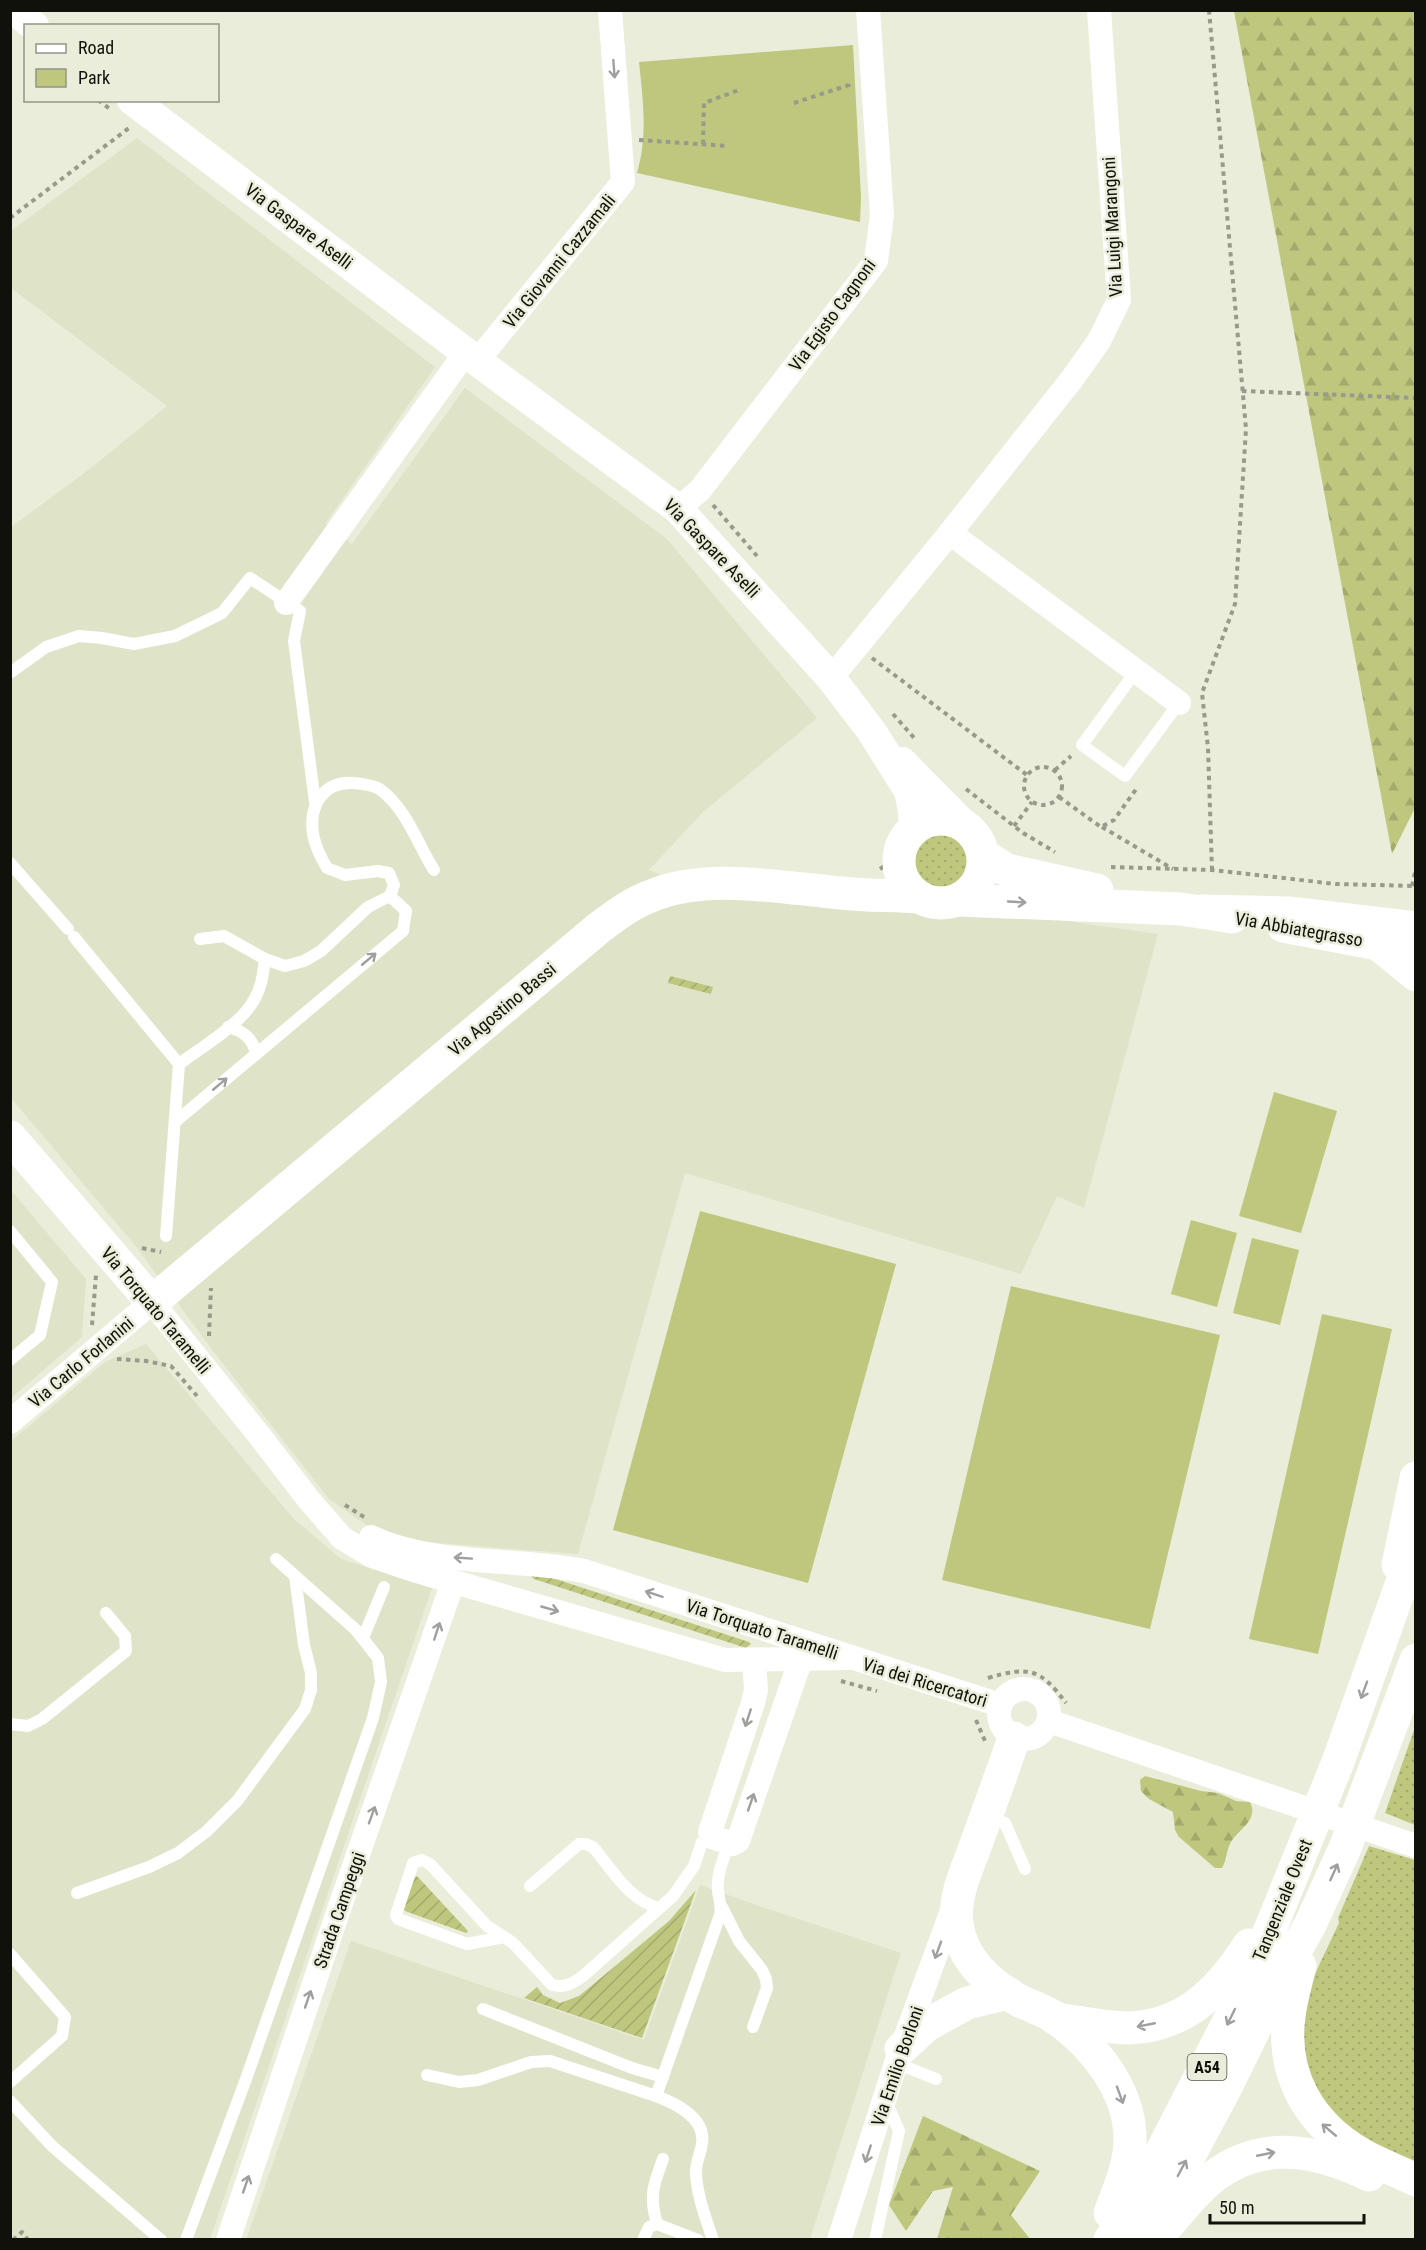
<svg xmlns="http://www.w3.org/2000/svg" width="1426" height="2250" font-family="'Roboto Condensed',sans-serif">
<defs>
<pattern id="grass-dots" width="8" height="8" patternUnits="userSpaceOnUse" patternTransform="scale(1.5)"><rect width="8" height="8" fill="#bfc77e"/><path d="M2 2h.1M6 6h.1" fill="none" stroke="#a3aa6c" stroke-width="1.8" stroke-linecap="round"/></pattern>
<pattern id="forest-firs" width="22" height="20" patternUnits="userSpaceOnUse" patternTransform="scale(1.5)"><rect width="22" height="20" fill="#bfc77e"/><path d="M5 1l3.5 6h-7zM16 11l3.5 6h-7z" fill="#a3aa6c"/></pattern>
<pattern id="garden-furrows" width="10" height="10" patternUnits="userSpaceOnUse" patternTransform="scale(1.5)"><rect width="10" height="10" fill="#bfc77e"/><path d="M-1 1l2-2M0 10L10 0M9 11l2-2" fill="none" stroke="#a3aa6c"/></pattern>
</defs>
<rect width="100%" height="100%" fill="#eaedd9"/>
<g fill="#dfe3c8">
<polygon points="137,138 435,367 325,524 352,544 465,388 667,539 817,718 703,812 649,870 671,879 891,904 1024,915 1158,934 1084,1208 1057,1196 1021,1274 685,1173 578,1554 426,1542 375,1531 329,1499 213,1351 134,1244 11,1098 10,528 91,468 167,406 11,288 11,231"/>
<polygon points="10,1189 86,1279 82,1337 11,1398"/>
<polygon points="146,1344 294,1519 341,1559 432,1588 210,2239 11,2239 10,1442 105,1362"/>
<polygon points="700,1885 756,1905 901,1953 810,2239 246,2240 351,1941 644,2040"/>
</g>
<g fill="url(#grass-dots)">
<circle cx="940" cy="860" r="29"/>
<polygon points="1415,1727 1416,1825 1415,1825 1385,1813"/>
<polygon points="1369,1846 1415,1860 1415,2168 1333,2122 1302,2067 1304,1997 1339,1923 1338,1918"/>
</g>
<g fill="url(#forest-firs)">
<polygon points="1234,11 1415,11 1416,806 1392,854"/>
<path d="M1145,1776l56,15 17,2 18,8 14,1c9,18 -11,27 -19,40 -5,8 -4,18 -9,26h-7l-36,-31 -4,-7 -2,-18 -24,-13 -8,-8 -1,-11z"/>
<polygon points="923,2116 1040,2171 1011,2215 1030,2239 937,2239 953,2187 933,2191 906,2231 889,2205"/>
</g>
<g fill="#bfc77e">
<path d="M853,45l8,152 -1,25 -223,-49c11,-39 6,-72 2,-111z"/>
<polygon points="1274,1092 1337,1111 1301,1233 1239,1216"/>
<polygon points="700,1211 896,1264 808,1583 613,1530"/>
<polygon points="1191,1220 1237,1233 1217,1307 1171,1294"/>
<polygon points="1252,1238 1299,1250 1280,1325 1233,1313"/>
<polygon points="1011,1286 1220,1335 1150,1629 942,1580"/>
<polygon points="1322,1314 1392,1329 1318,1654 1249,1639"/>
</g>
<g fill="url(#garden-furrows)">
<polygon points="670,976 713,987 711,994 668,983"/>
<polygon points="534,1572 749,1642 751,1644 746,1648 534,1579 530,1575"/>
<polygon points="417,1876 468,1931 466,1933 405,1911 403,1909 415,1877"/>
<polygon points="696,1890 642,2038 524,1998 537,1987 543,1995 560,2003 579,1996 596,1982 669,1921"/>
</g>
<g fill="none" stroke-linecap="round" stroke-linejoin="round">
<g stroke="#989a8b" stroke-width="4" stroke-dasharray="4.5 4.5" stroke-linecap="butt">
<polyline points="1209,10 1246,429 1235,604 1202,693 1208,748 1212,870"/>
<polyline points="98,100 110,109"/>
<polyline points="794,103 849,85 849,82"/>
<polyline points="639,140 728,146"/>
<polyline points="703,144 704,103 739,90"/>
<polyline points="10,218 129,128"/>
<polyline points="1242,391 1416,398"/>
<polyline points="713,505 757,556"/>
<polyline points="872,658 1027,775"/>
<polyline points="893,714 916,740"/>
<circle cx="1043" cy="786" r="19"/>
<polyline points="1055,770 1071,756"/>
<polyline points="966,789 1023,833 1055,852"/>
<polyline points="1059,797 1101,827 1114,820 1137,788"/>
<polyline points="1014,826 1032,802"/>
<polyline points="1102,827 1173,869"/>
<polyline points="1111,867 1212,870 1336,884 1416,886"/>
<polyline points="880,869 886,865 894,839"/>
<polyline points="1412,886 1416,868"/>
<polyline points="142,1248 161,1252"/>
<polyline points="92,1325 96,1275"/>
<polyline points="209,1336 211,1288"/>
<polyline points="117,1359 146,1361 171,1366 197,1396"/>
<polyline points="345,1505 364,1517"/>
<path d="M988,1678c41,-12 52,-10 78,25"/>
<polyline points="841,1681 877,1691"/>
<polyline points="976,1720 985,1741"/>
<polyline points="13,2240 22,2232 28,2240"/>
</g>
<g stroke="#fff" stroke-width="12">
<polyline points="1136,671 1082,745 1125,776 1179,703"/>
<polyline points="10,673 46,647 79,636 102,638 134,644 175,636 222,613 250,578 300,611 294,641 315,802"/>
<polyline points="10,863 68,929"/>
<path d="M390,896l4,-11 -5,-12 -11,-2 -33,4 -18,-7c-6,-10 -12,-22 -14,-34 -4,-29 10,-53 41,-51 8,1 21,2 27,7 26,20 36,53 53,80"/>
<polyline points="74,937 179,1064 166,1236"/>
<path d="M228,1027c15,4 25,11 28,27"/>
<path d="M179,1064c23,-17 62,-40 75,-64 8,-13 9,-27 11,-41"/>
<polyline points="175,1122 403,931 406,911 390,896 368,907 321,951 304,961 285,966 265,959 224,936 200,939"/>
<polyline points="10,1231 52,1282 40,1335 10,1360"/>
<polyline points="363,1638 384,1587"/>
<polyline points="10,1724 28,1726 42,1719 126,1651 125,1636 106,1613"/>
<polyline points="987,1817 1005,1823 1025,1869"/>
<path d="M530,1886l49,-42h7l7,3c19,23 37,54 66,61"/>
<polyline points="77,1893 149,1867 178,1853 207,1831 237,1801 305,1709 311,1690 311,1673 304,1645 295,1576"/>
<polyline points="722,1907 739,1941 762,1970 766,1979 767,1988 753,2027"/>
<path d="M504,1937l-37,7 -69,-25 -2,-4 17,-52 9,-3 8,4 57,62 26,17 39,42c13,3 20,-1 31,-9l90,-80 21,-30 8,-24 9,-7"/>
<polyline points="10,1954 65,2017 62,2036 10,2082"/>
<polyline points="483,2009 632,2068 663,2077"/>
<polyline points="896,2063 936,2079"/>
<polyline points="427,2075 459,2082 478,2080 531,2062 550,2061 656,2096"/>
<polyline points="10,2101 52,2146 161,2240"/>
<path d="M657,2224c-8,-28 -4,-38 6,-65"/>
<polyline points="186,2240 246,2079 373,1718 381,1682 378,1658 356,1630 276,1559"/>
<polyline points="643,2240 649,2227 657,2224 698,2240"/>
<path d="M713,2240c-7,-21 -17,-47 -17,-69 0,-10 5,-18 6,-28 4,-25 -27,-40 -46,-47l64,-181c2,-9 -1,-15 -2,-24 -2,-16 6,-33 11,-48"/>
<polyline points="875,2240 899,2131 886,2101"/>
</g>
<g stroke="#fff" stroke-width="24">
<polyline points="477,361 623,182 610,10"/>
<polyline points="678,509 700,490 876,261 882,215 868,10"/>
<polyline points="950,533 1179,703"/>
<polyline points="286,603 466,352"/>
<polyline points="831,678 950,533 1072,379 1099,341 1119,300 1099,10"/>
<polyline points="10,1422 152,1302 259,1435 309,1500 342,1538 372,1556 413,1570 725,1660 849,1658"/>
<path d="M371,1537c64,30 143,20 213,34l416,134"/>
<polyline points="754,1660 756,1690 753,1703 710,1832 712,1837 733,1844 738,1841 805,1647"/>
<circle cx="1024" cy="1714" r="25"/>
<polyline points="1049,1721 1416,1846"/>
<polyline points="228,2240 338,1912 453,1582"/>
<polyline points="839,2240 896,2063 954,1905"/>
</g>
<g stroke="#fff" stroke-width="30">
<polyline points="15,10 34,26"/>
<polyline points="132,100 477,361 678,509 831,678 872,732 909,791 913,811 914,827"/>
<polyline points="902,762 963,824"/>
</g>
<g stroke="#fff" stroke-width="33">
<circle cx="941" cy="861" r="42"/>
<polyline points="983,855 1007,870 1097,890"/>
<polyline points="958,900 1181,909 1232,917"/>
<polyline points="1283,926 1378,944 1405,951"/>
<path d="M10,1137l142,165 448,-375c16,-12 32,-24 51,-31 55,-24 131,-8 190,-3 26,3 52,2 77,4"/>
</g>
<g stroke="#fff" stroke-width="33">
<polyline points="1203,911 1289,913 1416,928"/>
<polyline points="1378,944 1416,975"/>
<polyline points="1398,1565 1416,1478"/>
<path d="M1014,1738c-11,32 -23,65 -35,98 -9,27 -26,58 -22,87 4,36 33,62 63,78 12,6 26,10 37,18 37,27 73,71 73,120 0,26 -11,50 -20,74"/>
<path d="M1300,1966c-4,17 -9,33 -11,50 -8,60 21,108 72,138 17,10 37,17 55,26"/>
<path d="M1056,2019c24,3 49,9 73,9 57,-2 91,-38 120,-83"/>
<polyline points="901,2049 927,2025 967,2003 1008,1993"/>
<path d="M1163,2231c15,-18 31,-39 50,-54 50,-38 103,-27 156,-2"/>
<polyline points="1110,2240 1131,2209 1167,2141 1248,1984 1338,1762 1416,1543"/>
<polyline points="1148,2240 1172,2188 1226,2087 1279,1979 1310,1925 1345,1848 1416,1660"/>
</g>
</g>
<defs><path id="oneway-shaft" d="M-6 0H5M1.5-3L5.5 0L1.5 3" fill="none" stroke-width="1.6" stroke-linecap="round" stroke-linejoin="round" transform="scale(1.5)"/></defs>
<g stroke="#9fa09d">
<use href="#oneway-shaft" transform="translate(614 69) rotate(86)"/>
<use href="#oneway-shaft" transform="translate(1017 902) rotate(3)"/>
<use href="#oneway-shaft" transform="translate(369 959) rotate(-40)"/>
<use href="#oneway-shaft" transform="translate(220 1084) rotate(-40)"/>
<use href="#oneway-shaft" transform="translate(463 1558) rotate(-176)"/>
<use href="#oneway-shaft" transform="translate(654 1594) rotate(-162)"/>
<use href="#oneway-shaft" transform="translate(550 1609) rotate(16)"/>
<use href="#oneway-shaft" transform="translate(437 1631) rotate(-72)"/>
<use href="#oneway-shaft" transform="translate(1364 1690) rotate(110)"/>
<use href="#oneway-shaft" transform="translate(748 1718) rotate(108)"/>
<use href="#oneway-shaft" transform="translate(751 1802) rotate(-71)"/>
<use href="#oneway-shaft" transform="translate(372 1815) rotate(-70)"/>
<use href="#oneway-shaft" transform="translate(1334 1872) rotate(-66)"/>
<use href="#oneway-shaft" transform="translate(938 1950) rotate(110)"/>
<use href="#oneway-shaft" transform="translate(308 1999) rotate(-71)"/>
<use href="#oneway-shaft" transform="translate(1231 2017) rotate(116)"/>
<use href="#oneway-shaft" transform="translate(1146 2025) rotate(169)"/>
<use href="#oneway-shaft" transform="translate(1120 2095) rotate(70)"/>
<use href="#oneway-shaft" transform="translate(1329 2130) rotate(-140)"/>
<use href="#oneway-shaft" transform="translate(868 2154) rotate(108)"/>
<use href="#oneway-shaft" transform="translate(1266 2154) rotate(-11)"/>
<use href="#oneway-shaft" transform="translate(1182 2168) rotate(-62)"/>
<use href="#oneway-shaft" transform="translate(246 2184) rotate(-71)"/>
</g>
<g text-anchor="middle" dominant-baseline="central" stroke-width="5" stroke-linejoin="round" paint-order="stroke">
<rect fill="#eaedd9" stroke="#515348" stroke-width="1.5" x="1187.5" y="2054" width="39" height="26" rx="4.5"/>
<g font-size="16" font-weight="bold" fill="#10110a">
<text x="1207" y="2067">A54</text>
</g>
<g font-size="18" fill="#10110a" stroke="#eaedd9">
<text transform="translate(299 226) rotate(37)">Via Gaspare Aselli</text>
<text transform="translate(1112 227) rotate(-93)">Via Luigi Marangoni</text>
<text transform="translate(559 261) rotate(-51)">Via Giovanni Cazzamali</text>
<text transform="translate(832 315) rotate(-54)">Via Egisto Cagnoni</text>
<text transform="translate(712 548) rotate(46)">Via Gaspare Aselli</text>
<text transform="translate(1299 929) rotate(10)">Via Abbiategrasso</text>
<text transform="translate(502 1009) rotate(-40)">Via Agostino Bassi</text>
<text transform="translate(156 1310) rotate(50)">Via Torquato Taramelli</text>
<text transform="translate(81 1362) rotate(-40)">Via Carlo Forlanini</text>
<text transform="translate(762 1629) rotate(18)">Via Torquato Taramelli</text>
<text transform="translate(925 1682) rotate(17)">Via dei Ricercatori</text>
<text transform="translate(1282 1900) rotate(-68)">Tangenziale Ovest</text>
<text transform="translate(339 1910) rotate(-71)">Strada Campeggi</text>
<text transform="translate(897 2066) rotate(-71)">Via Emilio Borloni</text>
</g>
</g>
<rect width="1426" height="2250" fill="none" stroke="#10110a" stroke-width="24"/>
<rect x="24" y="24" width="195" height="78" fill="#eaedd9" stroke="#939586" stroke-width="1.5"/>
<rect x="36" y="44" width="30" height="9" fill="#ffffff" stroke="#939586" stroke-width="1.5"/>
<text x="78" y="54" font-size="18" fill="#10110a">Road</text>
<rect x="36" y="69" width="30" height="18" fill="#bfc77e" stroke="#939586" stroke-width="1.5"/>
<text x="78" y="84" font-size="18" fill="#10110a">Park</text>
<path d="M1210 2214v9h154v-9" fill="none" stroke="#10110a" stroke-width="3"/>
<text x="1219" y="2214" font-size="18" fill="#10110a" stroke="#eaedd9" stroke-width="4.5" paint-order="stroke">50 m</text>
</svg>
